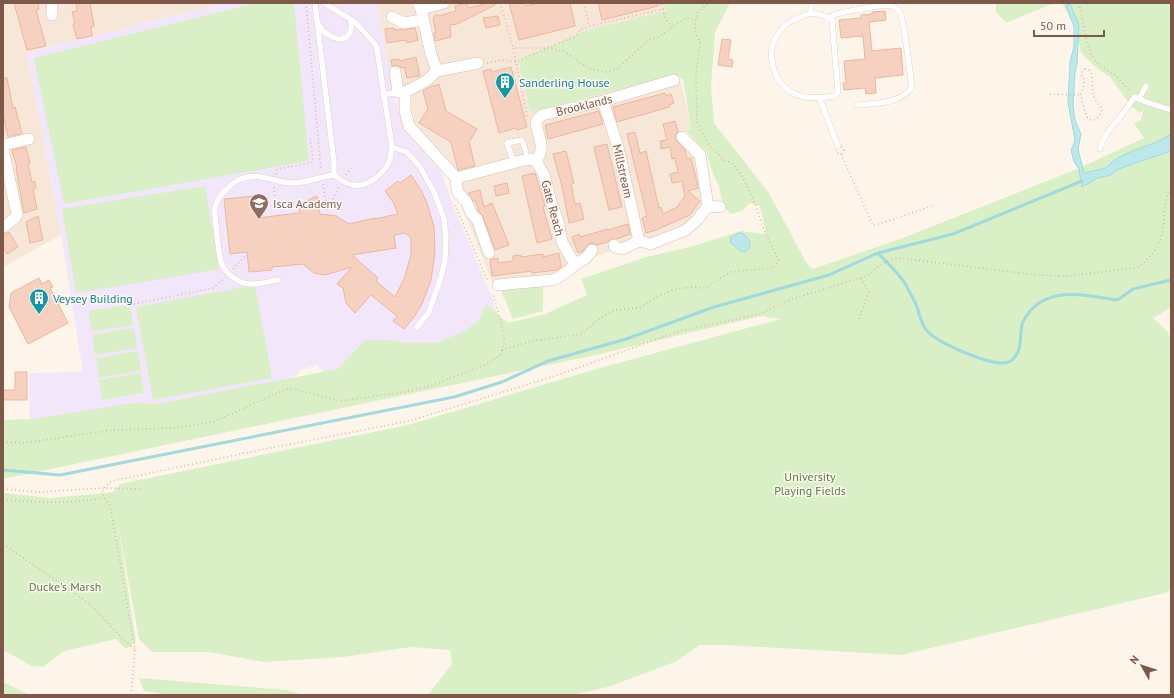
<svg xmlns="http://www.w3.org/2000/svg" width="1174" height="698" font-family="'PT Sans',sans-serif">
<rect width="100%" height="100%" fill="#fef5ea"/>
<g fill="#f7e7d8">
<polygon points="3,3 228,3 145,22 128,28 27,52 61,235 3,267"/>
<polygon points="376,3 664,3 666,11 588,30 518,59 531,112 640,84 671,77 677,77 681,81 691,129 678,137 687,144 695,159 705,206 677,231 635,243 591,258 559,277 494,286 450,177 441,170 402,129 400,123 397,95 391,78"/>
</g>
<polygon fill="#f2e6fb" points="228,3 376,3 402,129 441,171 453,205 493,300 502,336 327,375 317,365 300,370 298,374 273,388 30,434 29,373 83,372 61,235 27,52 128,28 145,22"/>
<g fill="#d9efc6">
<polygon points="257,3 294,3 309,161 64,204 34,58"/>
<polygon points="664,3 730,3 715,32 711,87 714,123 769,193 807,264 813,269 903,238 1077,169 1144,138 1134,124 1141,120 1143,110 1140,113 1131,106 1110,77 1099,70 1081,53 1074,17 1070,18 1062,3 1049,5 1006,23 996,12 996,3 1171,3 1171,309 1170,308 1153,318 1168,332 1171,342 1171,590 1165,593 901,655 725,645 699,645 677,661 608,687 572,695 428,695 452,664 450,650 411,647 343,657 264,662 209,652 152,652 139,639 117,518 136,642 126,649 116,639 64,651 43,667 32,666 3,650 3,493 51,498 113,492 120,484 408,425 593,370 781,319 761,316 591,356 3,479 3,420 33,419 134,403 156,404 338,369 365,340 383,340 409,343 436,343 465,331 479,320 486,304 508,323 545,314 587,295 581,279 646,257 690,247 741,231 766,234 760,206 750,203 742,211 731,214 723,206 720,189 714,176 706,152 687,132 691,129 683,79 677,76 640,84 531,112 518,59 588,30 666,11"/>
<polygon points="205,186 219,269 76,293 62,209"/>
<polygon points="255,285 272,378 153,400 136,307"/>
<polygon points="543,285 543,311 513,319 501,290"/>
<polygon points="130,305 133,325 92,331 89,311"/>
<polygon points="134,328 137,348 95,355 92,335"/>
<polygon points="138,351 141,371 99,378 96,358"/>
<polygon points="141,373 144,393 102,400 99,380"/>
<polygon points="139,678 286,690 305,695 170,695 144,691"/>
<polygon points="3,682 30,695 3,695"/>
</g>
<g fill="#bbe8eb" stroke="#a0d9de">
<path d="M1070,4l9,21 -2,39 -2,8 -2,33 2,15 6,14 -3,15 6,24 22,-5c16,-19 46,-20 65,-34v17l-39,13 -15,6 -6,5 -13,3 -16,9 -3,-18 -5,-7 -3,-12 4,-9 -7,-39 2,-40 4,-16v-19l-8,-22z"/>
<path d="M738,233h4c8,4 12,15 2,19l-5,-2 -9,-8 1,-5z"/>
</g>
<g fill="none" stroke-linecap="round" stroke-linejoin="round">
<g stroke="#a0d9de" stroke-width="3">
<path d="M878,253c9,10 21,20 28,32 3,7 8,14 11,22 3,8 4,18 10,24 11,12 58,32 75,32 4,0 8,-1 11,-4 10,-10 6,-22 9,-34 1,-6 6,-11 9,-15 21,-23 57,-15 84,-10l4,-1 14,-10 38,-9"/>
<polyline points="3,470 60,475 454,397 502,382 548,361 626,339 714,307 829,275 878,253 953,234 1082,181"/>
</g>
</g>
<g fill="#f7d1bf" stroke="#ebb69d" fill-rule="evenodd">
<polygon points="14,3 38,3 39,9 36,10 46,46 27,50"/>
<polygon points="76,3 90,3 94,26 91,27 92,36 77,39 73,24 75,23 72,12 77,11"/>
<polygon points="466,3 469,8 488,3 494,3 495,5 457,24 450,25 451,37 435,41 434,33 436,32 433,19 436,14 438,16 456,11 455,6"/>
<polygon points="509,3 525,3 526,6 539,3 570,3 575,26 519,40"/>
<polygon points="598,3 657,3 658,6 602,20"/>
<polygon points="885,11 886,20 869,22 872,51 901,48 903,75 875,78 876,93 866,94 865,88 844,90 843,83 846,83 844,61 865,59 863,36 841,38 839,20 861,18 861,15 872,14 872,12"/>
<polygon points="498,16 500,25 486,28 483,18"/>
<polygon points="394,28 394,30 415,28 418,40 407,43 406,40 387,43 385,29"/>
<polygon points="722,39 731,40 728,59 733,60 732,67 718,65"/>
<polygon points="416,57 420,76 407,78 404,67 401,68 397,65 392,66 391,60 399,59 400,61"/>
<polygon points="511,67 527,127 517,130 516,128 499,133 483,71 491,69 492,72"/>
<polygon points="3,78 7,78 13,108 15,107 22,133 8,137 3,114"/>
<polygon points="439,84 446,111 477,129 469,142 475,166 458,170 451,142 419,123 428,109 423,91 430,87"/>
<polygon points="665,93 666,96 671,94 674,103 669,105 669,107 617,122 613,107"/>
<polygon points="599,111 603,124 548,139 545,125"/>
<polygon points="675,121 678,132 675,135 675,139 685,150 687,159 691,158 697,182 698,188 688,191 700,201 690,215 656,230 646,233 642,218 647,216 627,134 635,132 640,153 646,151 659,208 661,207 663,214 677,207 685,196 682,181 672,183 670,174 678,172 675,158 672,159 670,147 661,149 660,141 667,140 663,124"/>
<polygon points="607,144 622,207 609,210 594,147"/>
<polygon points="26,147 30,163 28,164 32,182 35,182 36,188 33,189 37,209 24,213 16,168 17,168 12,150"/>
<polygon points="566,151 574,183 571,184 575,204 580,203 584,219 569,223 562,186 553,154"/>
<polygon points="535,173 545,206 543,207 552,239 537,243 522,176"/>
<path d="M411,175l10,15 6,13 7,24 1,26 -4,27 -9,24 -8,13 -10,12 -11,-8 4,-5 -26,-21 -16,18 -9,-10 -3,-15 -6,-4 15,-17 -27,8 -11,-2 -11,-9 -31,3v3l-23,2 -2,-20 -17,2 -6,-55 31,-3 2,22 42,-5 1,-5 6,-6 6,-4 5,-2 3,18 16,2 13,8 26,-6v1l23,-5 -5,-12 -8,-11 13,-10 2,2zM405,233l6,5v17l-7,24 -9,18 -19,-16 2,-3 -26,-23 44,-7 -2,-13z"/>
<polygon points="507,183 509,193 496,196 494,186"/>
<polygon points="480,190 484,207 492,203 509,245 495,250 483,216 479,212 475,200 473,201 468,193"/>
<polygon points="38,216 43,240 30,243 26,222"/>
<polygon points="628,224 630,234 617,239 611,239 608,242 597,245 593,243 589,244 583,251 578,253 572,237 579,234 580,237 608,229 608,230"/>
<polygon points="9,232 18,247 7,254 3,246 3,235"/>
<polygon points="559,253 561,267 557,270 532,273 532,271 492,276 490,260 498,258 498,263 513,261 513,256 521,255 521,257 543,254 543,257"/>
<polygon points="39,278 42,284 49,280 53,287 50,288 68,323 28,344 9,307 11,293"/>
<polygon points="15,372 27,372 27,400 3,400 3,390 15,390"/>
</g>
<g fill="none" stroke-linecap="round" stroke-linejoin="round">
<g stroke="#d5beb0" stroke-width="6">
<g id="lane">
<path d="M315,3l19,160v12c6,5 12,9 19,10 15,3 33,-13 37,-26 1,-4 1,-8 2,-12l-15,-98 -2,-5 -20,-22 -31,-19"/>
<path d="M811,3v10c7,1 16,2 21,7l6,72 -4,4c-12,2 -28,3 -39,-2 -23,-10 -31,-43 -15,-63 7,-10 20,-14 31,-18"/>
<path d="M830,18l6,-4 9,-2 32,-6 14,-1 7,5 3,5 4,20 7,52c-12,17 -36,16 -55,18"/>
<path d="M318,24c2,4 6,9 11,11 14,10 26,0 21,-16"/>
<polyline points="383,95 398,92"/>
<polyline points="819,97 838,146"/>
<polyline points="1139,99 1146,86"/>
<polyline points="392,147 407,152 420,167 435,194 444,219 446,237 445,260 441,277 429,312 417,327"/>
<path d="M1100,149c3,-14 12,-22 20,-32 5,-6 10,-14 15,-20l11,5 25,8"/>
<polyline points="514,163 507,143 522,140 526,152"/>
<path d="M278,280c-13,2 -29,8 -41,0 -6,-3 -14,-11 -16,-18 -2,-7 -7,-49 -6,-55 3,-11 13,-21 23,-27 20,-9 34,2 54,3 13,0 28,-6 42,-8"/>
</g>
</g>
<g stroke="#d5beb0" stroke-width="12">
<g id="street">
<polyline points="52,3 52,15"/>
<polyline points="418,3 421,9 431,54 437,71"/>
<polyline points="421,9 444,3"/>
<polyline points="392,17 404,23 422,20"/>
<polyline points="437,71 426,81 405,92 405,111 409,126 456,178 524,160 532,159 536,161 544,175 551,202 558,221 562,242 571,258 576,264"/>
<polyline points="437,71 478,63"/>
<polyline points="395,72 398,92 405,92"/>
<polyline points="603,101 618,147 639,241 651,244 686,230 697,220 708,206 700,155 682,137"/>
<polyline points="3,145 29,139"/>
<polyline points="3,149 17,214 15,218 3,227"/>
<path d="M536,161c10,-14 3,-21 0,-37l1,-4 5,-5 61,-14 71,-21"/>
<polyline points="456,178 457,190 459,194 466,201 471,213 477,219 489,253"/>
<polyline points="708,206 720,207"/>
<polyline points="614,245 615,247 622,249 639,241"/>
<path d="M498,285l54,-5c10,-3 16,-10 24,-16 9,-6 9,-3 16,-14"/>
</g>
</g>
<g stroke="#ddb4a1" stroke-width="1.5" stroke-dasharray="1 3" stroke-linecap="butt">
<polyline points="306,3 321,170"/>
<polyline points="500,3 513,47"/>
<polyline points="584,3 589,26"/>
<path d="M1078,3c7,18 6,39 16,56 5,8 15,12 22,17 5,5 10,11 14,16"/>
<polyline points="1080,3 1080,9"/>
<polyline points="663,9 665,18 672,27"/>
<polyline points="487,63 502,60 516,62 576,36 580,30 589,26 663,9 661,3"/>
<path d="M1085,69l4,1 2,2c4,16 -3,23 11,36 0,7 -8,17 -15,9 -1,-2 -6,-20 -6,-22 0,-5 4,-9 3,-16l-2,-2 -1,-4z"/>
<polyline points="1050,94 1081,95"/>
<polyline points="527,116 513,48 549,48 565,52 588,68 606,72 617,69 649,40 659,37 679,22 687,18 695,19"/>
<circle cx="840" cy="150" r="4"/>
<polyline points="841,154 873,226 935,205"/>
<polyline points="276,174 277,169 311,163 313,161 310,136"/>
<polyline points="346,175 351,168"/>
<polyline points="323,184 327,210"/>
<polyline points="274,187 276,207"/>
<polyline points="455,205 488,282"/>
<polyline points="327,210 339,187"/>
<polyline points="233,269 245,256"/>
<polyline points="134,304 213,288 223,279"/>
<polyline points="859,319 869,291 860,278"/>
<polyline points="502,350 532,341 582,334 598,320 614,310 639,308 657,297 673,290 692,287 705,288 730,272 773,268 779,260 765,233 754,201 742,176 733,164 722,159 718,153 709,146 697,122 696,74 700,43 695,30 695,22 698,12 709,3"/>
<polyline points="3,442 24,443 112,430 174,428 213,422 286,389 294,389 340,401 404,392 430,386 490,363 501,354 504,343 504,335 501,323 493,293"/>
<polyline points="3,489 39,492 104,488 143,489"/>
<path d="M3,500c33,2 68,4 100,-2"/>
<polyline points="3,544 73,592 93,607 122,638 135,650"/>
<path d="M131,695l4,-45 -25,-145c-10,-10 -10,-15 2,-24l143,-30 154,-30 143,-44 128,-46 80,-17 32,-15 68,-21 8,-3 17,-13 13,-4 139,17 31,1 68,-8c13,-7 24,-23 27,-38 2,-15 0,-29 8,-43"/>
</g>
<use href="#lane" stroke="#fff" stroke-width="5.5"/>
<use href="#street" stroke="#fff" stroke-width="11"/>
</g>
<defs>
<g id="building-pin" transform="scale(1)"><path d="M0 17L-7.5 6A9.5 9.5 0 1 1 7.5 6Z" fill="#0f9aa8" stroke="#fff9f3"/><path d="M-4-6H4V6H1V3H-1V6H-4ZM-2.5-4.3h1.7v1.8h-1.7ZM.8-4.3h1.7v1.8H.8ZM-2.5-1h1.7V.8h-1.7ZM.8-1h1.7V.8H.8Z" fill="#fff"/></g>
<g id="school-pin" transform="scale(1)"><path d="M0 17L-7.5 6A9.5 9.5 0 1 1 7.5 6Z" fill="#8d6e63" stroke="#fff9f3"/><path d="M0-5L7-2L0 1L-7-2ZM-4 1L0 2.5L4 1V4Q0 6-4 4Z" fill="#fff"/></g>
</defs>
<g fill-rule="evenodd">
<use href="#building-pin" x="505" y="82"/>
<use href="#school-pin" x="259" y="203"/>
<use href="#building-pin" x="39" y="298"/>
</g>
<g text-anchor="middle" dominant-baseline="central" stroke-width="3" stroke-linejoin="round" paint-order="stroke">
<g font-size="12" fill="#0d838f" stroke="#fff9f3" text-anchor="start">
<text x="519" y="82">Sanderling House</text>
<text x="53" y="298">Veysey Building</text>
</g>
<g font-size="12" fill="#7e5849" stroke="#fff9f3">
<text transform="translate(584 105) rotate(-14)">Brooklands</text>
<text transform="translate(623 171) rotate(77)">Millstream</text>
<text transform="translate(553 208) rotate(75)">Gate Reach</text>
</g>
<g font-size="12" fill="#785e54" stroke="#fff9f3" text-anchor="start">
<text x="273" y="203">Isca Academy</text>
</g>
<g font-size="12" fill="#547e3c" stroke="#fff9f3">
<text x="810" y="476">University<tspan x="810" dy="14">Playing Fields</tspan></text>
<text x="65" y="586">Ducke's Marsh</text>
</g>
</g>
<rect width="1174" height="698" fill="none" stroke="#7e5849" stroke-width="8"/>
<g transform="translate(1142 666) rotate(309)" stroke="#fff9f3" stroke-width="3" paint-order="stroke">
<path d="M0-3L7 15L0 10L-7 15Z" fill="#7e5849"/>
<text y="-6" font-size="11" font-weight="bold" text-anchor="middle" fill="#7e5849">N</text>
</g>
<path d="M1034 30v6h70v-6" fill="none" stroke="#7e5849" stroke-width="2"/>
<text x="1040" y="30" font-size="12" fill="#7e5849" stroke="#fff9f3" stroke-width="3" paint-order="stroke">50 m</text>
</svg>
